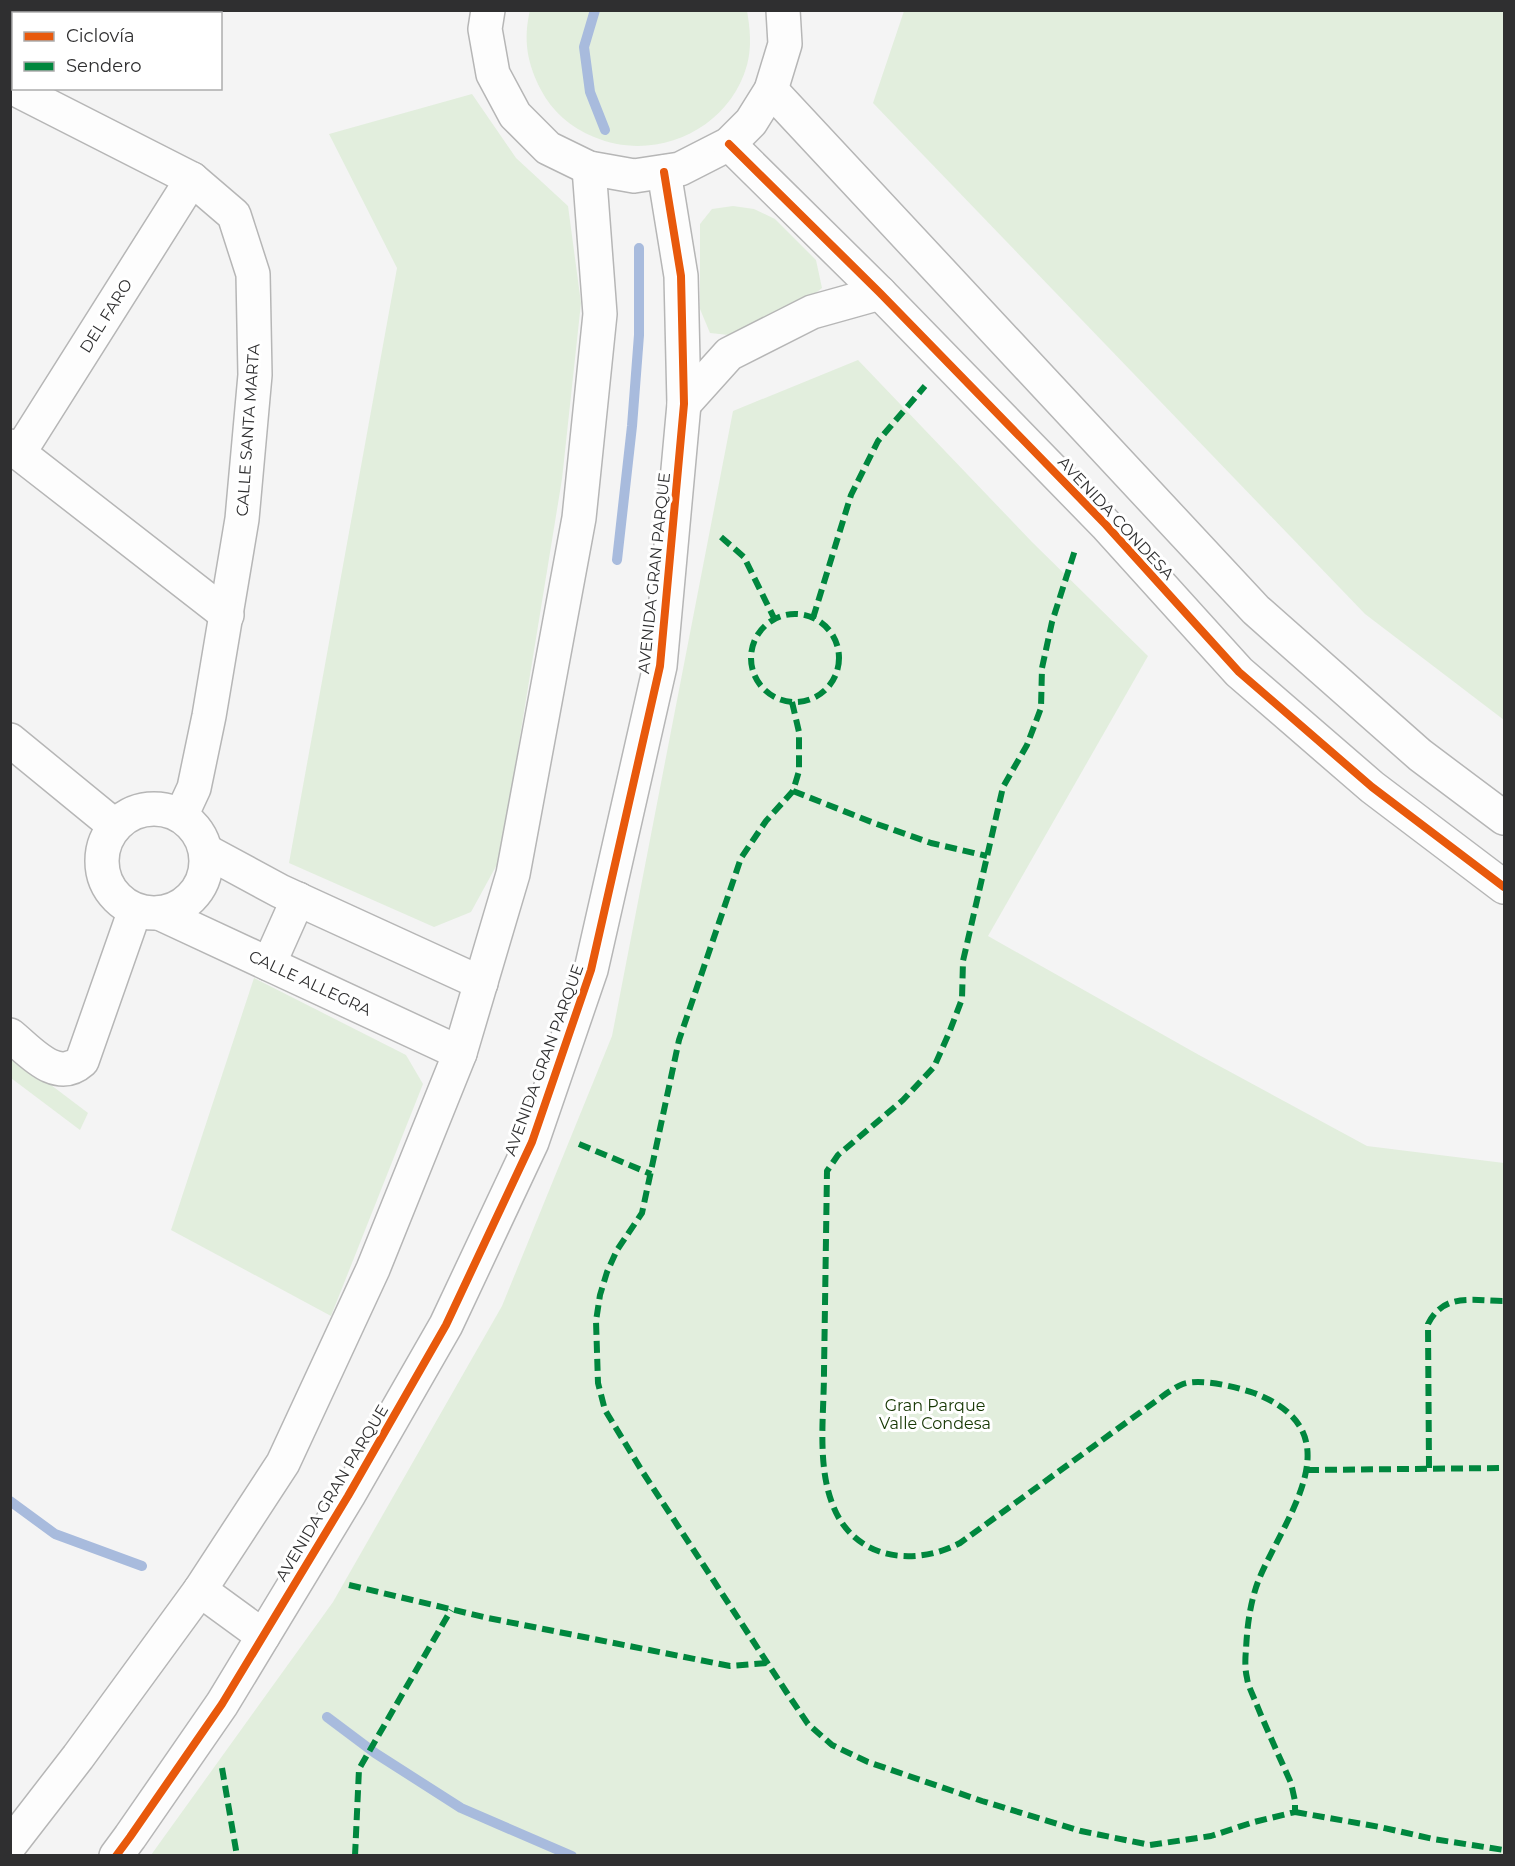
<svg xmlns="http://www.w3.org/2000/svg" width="1515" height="1866" font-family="Montserrat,sans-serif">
<rect width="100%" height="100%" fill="#f4f4f4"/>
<g fill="#e2eedd">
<path d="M530,10l217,1c3,17 5,36 0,54 -18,65 -92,98 -153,72 -23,-9 -42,-26 -53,-47 -14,-27 -18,-50 -11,-80z"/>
<polygon points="904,11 1504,11 1504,720 1365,614 873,103"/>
<polygon points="472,94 516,158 568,206 581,303 562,479 500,859 471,912 434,927 289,863 397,268 329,134"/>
<polygon points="733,206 754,209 775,219 816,260 822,288 779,322 738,336 710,333 700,309 700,224 712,209"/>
<polygon points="858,360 1032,542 1148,656 988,936 1199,1055 1367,1146 1504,1163 1504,1855 151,1855 333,1602 502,1306 612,1036 733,411"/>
<polygon points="254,978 406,1055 423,1084 331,1316 171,1230"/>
<polygon points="10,1054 88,1113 80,1130 11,1078"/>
</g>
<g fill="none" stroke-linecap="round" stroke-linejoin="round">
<g stroke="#a8bbdd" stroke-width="10">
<polyline points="595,10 584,47 590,92 605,130"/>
<polyline points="617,560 632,426 639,335 639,248"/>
<polyline points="10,1501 55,1534 142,1566"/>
<polyline points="327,1717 375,1753 461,1808 572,1856"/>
</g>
<g stroke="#b6b6b6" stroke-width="36">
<g id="minor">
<polyline points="64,14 65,10"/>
<polyline points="21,92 192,179 234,215 253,274 255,375 242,519 209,716 194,788 181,816"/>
<polyline points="10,446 227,615"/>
<polyline points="19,453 192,179"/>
<polyline points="10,740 115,826"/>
<circle cx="154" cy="861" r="52"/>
<polyline points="206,851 280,891 481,983"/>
<polyline points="159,913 460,1053"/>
<polyline points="269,964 298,899"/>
<path d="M10,1035c20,16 46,49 72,26l53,-151"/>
<polyline points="200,1590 263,1636"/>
</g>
</g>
<g stroke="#b6b6b6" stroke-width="36">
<g id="tertiary">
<polyline points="488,10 485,29 493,74 515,115 548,148 589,168 634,176 680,169 729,144 751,122 771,90 785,44 783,10"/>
<polyline points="771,90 1256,610 1420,755 1504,818"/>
<polyline points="729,144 880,293 1106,525 1239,672 1372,787 1504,887"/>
<polyline points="684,404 729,354 812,312 880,293"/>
<polyline points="10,1845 78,1757 200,1590 283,1463 373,1269 460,1053 513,874 579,518 600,314 589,168"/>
<polyline points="116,1856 130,1837 222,1704 348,1496 446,1325 532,1142 591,970 660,666 684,404 681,276 664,172"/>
</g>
</g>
<use href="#minor" stroke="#fdfdfd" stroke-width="33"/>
<use href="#tertiary" stroke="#fdfdfd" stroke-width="33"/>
<g stroke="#00873e" stroke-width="6" stroke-dasharray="12 6" stroke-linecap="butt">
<polyline points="721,537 744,557 774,618"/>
<circle cx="795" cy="658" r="44"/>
<polyline points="813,618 851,495 878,441 925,386"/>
<path d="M792,702l7,30v39l-6,20 -27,30 -25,37 -62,182 -37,173 -25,37 -10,22 -7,23 -4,26 2,62 7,27 37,61 145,222 21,31 24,21 36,17 114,39 99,30 69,14 61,-9 43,-14 41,-10v-11l-4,-18c-12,-27 -24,-53 -35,-80 -3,-8 -8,-17 -9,-25 -2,-8 -2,-19 -1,-28 1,-23 4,-48 13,-71 27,-64 97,-147 -5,-186 -18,-6 -53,-15 -71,-9 -6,2 -11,6 -16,9l-207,150c-48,25 -108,16 -128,-40 -15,-40 -8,-89 -8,-131 1,-67 2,-134 3,-201l11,-16 65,-55 31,-33 15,-34 13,-34 1,-38 40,-174 24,-42 14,-37 1,-40 10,-46 23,-72"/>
<polyline points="793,791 874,823 931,843 987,856"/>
<polyline points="579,1144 651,1174"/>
<path d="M1429,1468l-1,-144c16,-32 45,-23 76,-23"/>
<polyline points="1307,1470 1504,1468"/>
<polyline points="349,1585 488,1618 730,1666 767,1663"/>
<polyline points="222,1768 237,1856"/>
<polyline points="1295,1812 1380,1827 1433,1839 1504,1850"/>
<polyline points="355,1856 359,1769 451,1610"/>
</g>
<g stroke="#fff" stroke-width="11">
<g id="cycleway">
<polyline points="729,144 880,293 1106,525 1239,672 1372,787 1504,887"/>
<polyline points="116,1856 130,1837 222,1704 348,1496 446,1325 532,1142 591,970 660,666 684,404 681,276 664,172"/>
</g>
</g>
<use href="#cycleway" stroke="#e8590c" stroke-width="8"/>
</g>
<g text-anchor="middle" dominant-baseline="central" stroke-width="6" stroke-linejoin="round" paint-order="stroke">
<g font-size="16" fill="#2f2f30" stroke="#fff">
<text transform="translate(106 316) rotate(-58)">DEL FARO</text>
<text transform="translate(248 430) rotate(-86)">CALLE SANTA MARTA</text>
<text transform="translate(1116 518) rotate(47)">AVENIDA CONDESA</text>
<text transform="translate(654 573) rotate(-84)">AVENIDA GRAN PARQUE</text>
<text transform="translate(310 983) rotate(25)">CALLE ALLEGRA</text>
<text transform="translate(544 1060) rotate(-70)">AVENIDA GRAN PARQUE</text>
<text transform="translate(332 1493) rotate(-59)">AVENIDA GRAN PARQUE</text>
</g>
<g font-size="16" fill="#153602" stroke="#fff">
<text x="935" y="1405">Gran Parque<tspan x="935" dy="18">Valle Condesa</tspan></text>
</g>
</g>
<rect width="1515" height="1866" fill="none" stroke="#2f2f30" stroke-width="24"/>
<rect x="12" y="12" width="210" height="78" fill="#ffffff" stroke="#acacac" stroke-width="1.5"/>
<rect x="24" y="32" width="30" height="9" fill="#e8590c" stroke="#acacac" stroke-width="1.5"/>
<text x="66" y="42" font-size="18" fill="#2f2f30">Ciclovía</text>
<rect x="24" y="62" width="30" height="9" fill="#00873e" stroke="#acacac" stroke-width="1.5"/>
<text x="66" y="72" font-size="18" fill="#2f2f30">Sendero</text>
</svg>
